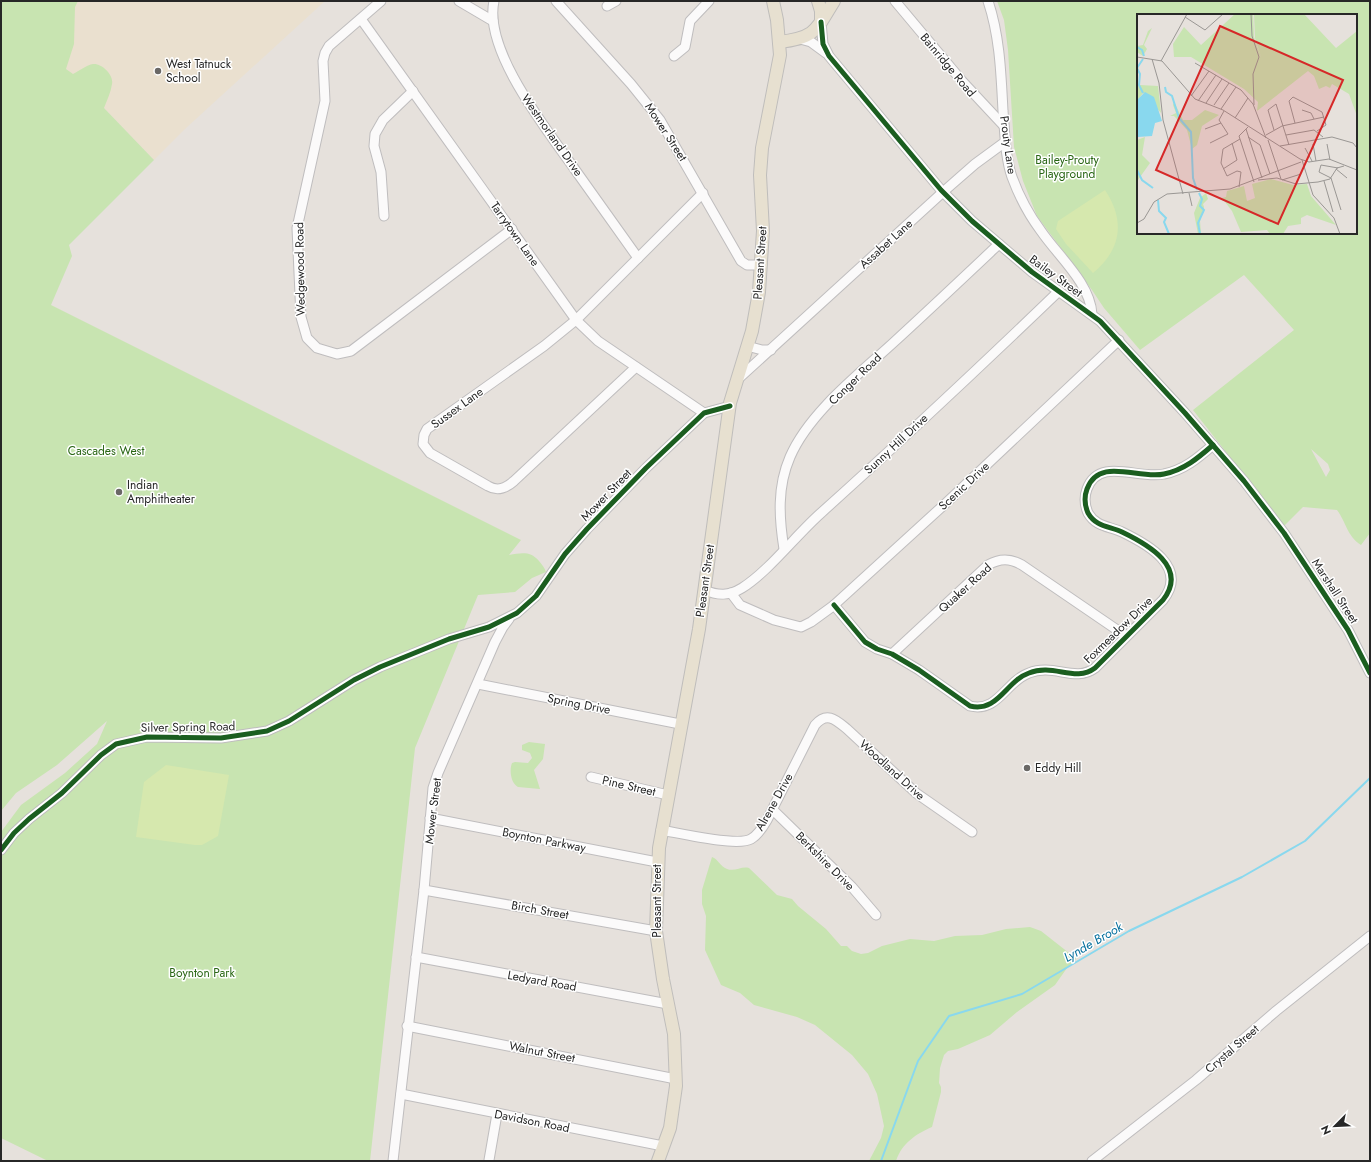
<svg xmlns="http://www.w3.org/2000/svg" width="1371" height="1162" font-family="Jost,sans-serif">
<rect width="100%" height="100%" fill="#e6e1dc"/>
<polygon fill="#eae0cf" points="1,1 325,1 185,129 154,160"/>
<g fill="#c8e4b1" fill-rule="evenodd">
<path d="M1,1h77l-3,6 -1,37 -8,25 7,5c6,-3 14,-9 20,-10 9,-1 21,11 19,20 -1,8 -5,16 -8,24l50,52 -85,85 3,11 -21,49 470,235 -12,15c13,-2 21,-4 30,6 3,4 6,7 7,11l-14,6 -17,14 -37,3 -63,153 -45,413h-322l-47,-23v-306l20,-27 44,-32 32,-29 10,-23 -50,44 -41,28 -15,18z"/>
<path d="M997,1h373v532l-9,12c-14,-9 -15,-23 -24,-35l-34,-3 -19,19 -91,-116 101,-80 -50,-55 -104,75 -36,-42 -12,-18 -55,-74 -14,-35 -9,-34 -6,-97 -4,-30zM1138,15h218v218h-218zM1311,449l17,15 2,6 -4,7z"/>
<path d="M529,742l16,2 -2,15 -9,11 6,19 -22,-2c-7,-4 -9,-16 -6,-24l3,-1 13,1 4,-5 -2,-5 -8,-3v-5z"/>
<path d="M712,857c6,2 8,9 15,12 8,3 14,-3 22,-1l28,27 15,4 6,7 28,23 15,17h6l5,5 9,3 7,-1 14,-7 28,-7 24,2 21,-5 27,-1 24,-6 24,-2 11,4 28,22 7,1v5l-9,9 -12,17 -38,27 -27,23 -32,14 -10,2 -4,4 -4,13 -1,15 2,4v5l-9,35c-16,7 -30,16 -36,34h-27l12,-23 3,-12 -7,-32 -9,-20 -16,-19 -37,-30 -18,-8 -43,-12 -14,-12 -19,-8 -16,-35 1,-34 -4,-12v-14z"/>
</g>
<g fill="#d6e8ae">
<path d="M1105,190c20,30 17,59 -12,83l-27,-29 -10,-15 2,-8z"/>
<polygon points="166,765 229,775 218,836 202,845 195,845 136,837 144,782"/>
</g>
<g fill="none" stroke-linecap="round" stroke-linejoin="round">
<polyline stroke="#89d8ee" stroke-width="2" points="881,1161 918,1061 949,1016 1022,994 1129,931 1242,877 1305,841 1370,778"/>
<g stroke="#bfbdbe" stroke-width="11">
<g id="minor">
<polyline points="381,1 329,46 325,53 323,61 325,101 297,228 301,317 307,338 317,348 337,354 351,351 512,229"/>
<polyline points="459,1 493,21"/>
<path d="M494,1c-11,50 54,130 82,170 21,29 41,58 62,87"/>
<polyline points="556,1 631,84 660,120 741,261 747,265 762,265"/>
<polyline points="895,1 962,81 1004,126"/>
<path d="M988,1c12,36 13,73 15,110 2,22 2,46 9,66 7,19 17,38 29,54 17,25 49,52 51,83"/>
<polyline points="607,6 616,1"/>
<polyline points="361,19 576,320 598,341 704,413"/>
<polyline points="821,22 823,44 829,56 941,190 972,221 1032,272 1100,321 1185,413 1244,481 1284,533 1348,630 1370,673"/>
<polyline points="800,39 811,42 826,53"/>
<polyline points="674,56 685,47 690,21 709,1"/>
<polyline points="384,216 381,172 374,146 375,134 383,120 413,91"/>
<polyline points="747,346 762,350 771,350"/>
<path d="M636,367l-122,114c-8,7 -16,11 -26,5l-58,-33 -7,-9 1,-9 3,-6 117,-83 32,-26 127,-127"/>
<polyline points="737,380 943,192 975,164 1005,142"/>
<path d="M784,549c-5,-31 -7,-62 6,-92 19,-44 68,-82 103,-114 35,-32 71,-66 106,-99"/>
<path d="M705,590c13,6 24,6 37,-2 27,-17 54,-53 79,-75 81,-73 160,-147 238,-222"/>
<polyline points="731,593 740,605 774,620 801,627 811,622 833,606 946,503 1119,340"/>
<path d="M834,605l31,37 12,7 15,5 27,16 51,36c28,7 36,-25 59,-33 25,-10 46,10 66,-5l68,-68c26,-33 -16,-56 -41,-68 -13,-6 -26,-5 -34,-19 -3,-7 -4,-16 -1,-24 12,-33 52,-9 77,-15 20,-4 34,-16 49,-29"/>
<path d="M892,654l96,-89c12,-7 22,-7 34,0l104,71"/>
<polyline points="478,684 680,724"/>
<polyline points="591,777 668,795"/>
<polyline points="773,810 852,887 876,915"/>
<polyline points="430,818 657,862"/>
<path d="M661,830c18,3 76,17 90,9 7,-4 12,-12 16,-19l48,-95c12,-14 21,-5 32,4l69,64 56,39"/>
<polyline points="1,850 14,833 29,819 62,793 101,755 116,744 147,737 221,738 267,731 289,721 354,680 380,667 449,639 489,627 517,613 536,596 565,554 587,529 646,468 704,413 730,406"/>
<polyline points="424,890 656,931"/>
<polyline points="416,957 668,1004"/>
<polyline points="407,1026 676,1079"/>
<polyline points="401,1094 663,1146"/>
<polyline points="489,1160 497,1114"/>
<polyline points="393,1161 424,890 433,788 438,773 495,642 503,627 509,619"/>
<polyline points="1092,1161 1196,1080 1276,1011 1370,936"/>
</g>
</g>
<g stroke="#bfbdbb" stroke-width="14">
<g id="major">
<polyline points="818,1 821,11 821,22"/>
<path d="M779,42c37,-4 37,-12 55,-41"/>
<polyline points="658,1161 670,1128 676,1086 674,1034 663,979 656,931 659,848 699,629 730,403 752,331 759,292 763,231 760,175 762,148 780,55 777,20 773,1"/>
</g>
</g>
<use href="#minor" stroke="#fbfafa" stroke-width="9"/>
<use href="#major" stroke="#e7e0d0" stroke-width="12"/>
<g stroke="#fff" stroke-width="8">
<g id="cycleway">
<polyline points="821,22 823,44 829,56 941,190 972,221 1032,272 1100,321 1185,413 1244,481 1284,533 1348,630 1370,673"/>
<path d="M834,605l31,37 12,7 15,5 27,16 51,36c28,7 36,-25 59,-33 25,-10 46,10 66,-5l68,-68c26,-33 -16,-56 -41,-68 -13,-6 -26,-5 -34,-19 -3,-7 -4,-16 -1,-24 12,-33 52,-9 77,-15 20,-4 34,-16 49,-29"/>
<polyline points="1,850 14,833 29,819 62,793 101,755 116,744 147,737 221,738 267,731 289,721 354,680 380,667 449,639 489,627 517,613 536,596 565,554 587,529 646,468 704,413 730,406"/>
</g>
</g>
<use href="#cycleway" stroke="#1b5e20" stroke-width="5"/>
</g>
<g fill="#6a6866" stroke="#fff" stroke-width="1.5">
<circle cx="158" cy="71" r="4"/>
<circle cx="119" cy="492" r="4"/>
<circle cx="1027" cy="768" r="4"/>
</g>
<g text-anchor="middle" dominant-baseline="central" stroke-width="3" stroke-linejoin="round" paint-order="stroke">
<g font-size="12" fill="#272727" stroke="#fff" text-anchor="start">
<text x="166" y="64">West Tatnuck<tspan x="166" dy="14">School</tspan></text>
<text x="127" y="485">Indian<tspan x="127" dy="14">Amphitheater</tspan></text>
<text x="1035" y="768">Eddy Hill</text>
</g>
<g font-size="12" fill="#272727" stroke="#fff">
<text transform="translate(948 65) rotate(50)">Bainridge Road</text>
<text transform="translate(666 132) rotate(57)">Mower Street</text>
<text transform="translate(552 135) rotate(55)">Westmorland Drive</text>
<text transform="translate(1008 145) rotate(82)">Prouty Lane</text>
<text transform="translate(515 234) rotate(55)">Tarrytown Lane</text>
<text transform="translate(886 244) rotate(-42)">Assabet Lane</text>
<text transform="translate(760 263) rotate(-86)">Pleasant Street</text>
<text transform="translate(300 269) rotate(-91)">Wedgewood Road</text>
<text transform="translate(1056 276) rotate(36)">Bailey Street</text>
<text transform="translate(855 379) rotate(-44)">Conger Road</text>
<text transform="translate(457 408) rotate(-36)">Sussex Lane</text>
<text transform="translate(896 444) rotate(-43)">Sunny Hill Drive</text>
<text transform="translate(964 486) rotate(-43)">Scenic Drive</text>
<text transform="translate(606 495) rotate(-46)">Mower Street</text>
<text transform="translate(705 581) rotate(-82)">Pleasant Street</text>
<text transform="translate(965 588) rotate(-42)">Quaker Road</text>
<text transform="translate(1335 591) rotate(57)">Marshall Street</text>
<text transform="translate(1118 630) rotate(-44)">Foxmeadow Drive</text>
<text transform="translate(579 704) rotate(11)">Spring Drive</text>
<text transform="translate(188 727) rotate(-1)">Silver Spring Road</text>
<text transform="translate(892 770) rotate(42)">Woodland Drive</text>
<text transform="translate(629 786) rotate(13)">Pine Street</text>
<text transform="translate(774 802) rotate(-61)">Alrene Drive</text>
<text transform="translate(433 811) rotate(-83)">Mower Street</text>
<text transform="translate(544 840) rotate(11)">Boynton Parkway</text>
<text transform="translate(825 861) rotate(45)">Berkshire Drive</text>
<text transform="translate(657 901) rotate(-90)">Pleasant Street</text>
<text transform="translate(540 910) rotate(10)">Birch Street</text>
<text transform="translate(542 981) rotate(10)">Ledyard Road</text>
<text transform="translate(1232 1049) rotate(-41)">Crystal Street</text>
<text transform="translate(542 1052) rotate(11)">Walnut Street</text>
<text transform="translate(532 1121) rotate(11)">Davidson Road</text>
</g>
<g font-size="12" fill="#296614" stroke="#fff">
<text x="1067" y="160">Bailey-Prouty<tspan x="1067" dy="14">Playground</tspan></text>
<text x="106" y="451">Cascades West</text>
<text x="202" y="973">Boynton Park</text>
</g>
<g font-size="13" font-style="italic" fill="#056f9d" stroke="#fff">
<text transform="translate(1093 942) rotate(-30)">Lynde Brook</text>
</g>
</g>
<g transform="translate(1137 14)">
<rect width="220" height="220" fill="#e6e1dc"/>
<path d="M98,0h18l1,23 7,20 -6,-19 -1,-24h50l32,34 21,-17v85l-8,-22 -17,-10 -2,4 -4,-2 -7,3 -5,-13 -6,-5 -51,40 1,-9 -14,-13 -53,-32h-17l-1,-13 11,-17 17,18zM15,14l-8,17 3,4 -4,7 -6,-4v-6l6,-1 5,-14zM3,68v3l18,1 3,27 -18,-20 -6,8v-16zM37,88l9,18h9l13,-10 14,5 -17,11 -5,19 -5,4 -5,-19 -13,-14h-4l6,-3 -3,-8zM8,123l-3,18 8,8 -12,17 -1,-40zM134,165l22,6 14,-1 4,12 25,29 -29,-10 -6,3v6l-13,2 -5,8h-13l-3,-4 -26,2 -9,-21 -10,-13 4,-1 1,-6 17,-5 3,15 8,-3 -3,-14zM69,179l2,6 -5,5 1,3 -4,14 1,13h-3l-4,-21 6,-15z" fill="#c8e4b1"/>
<path d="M8,78l9,5 8,24 -7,2 -3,13 -14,1 -1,-37z" fill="#89d8ee"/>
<path fill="none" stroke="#89d8ee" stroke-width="2" d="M0,33l5,3 2,6M28,73l1,5 6,4 7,22 12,14 2,46 4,12M6,79l-4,-8 1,-11 -3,-6 6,-9M0,156l5,10 11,8M62,179l3,6 -2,7 4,4 -6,13 2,11M21,186l1,11 7,7 -2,4 5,12"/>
<path fill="none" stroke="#9a9794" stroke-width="1" d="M114,0l1,22 7,21 -6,17 1,31M48,3l20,13 18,-16M0,43l25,4 33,38 28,11 77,49 9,3 20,-3 28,11M15,45l7,24 4,37 20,74M24,47l26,-47M58,49l46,27 12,14 13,34M54,82l18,-25M61,87l18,-26M69,89l16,-24M77,91l15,-22M84,95l15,-22M165,96l9,3 3,6M98,104l13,-20M158,109l-6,-22 4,-4 29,15 4,13 -9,6M111,113l-9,9 15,46M68,115l16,-6M109,115l16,49M137,116l-6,-20 8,-6 13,41M129,121l16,-9 42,-9M149,121l28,-5 9,7M111,123l12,8 10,29M131,126l13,39M73,129l18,-9 -9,-14 5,-9M176,130l3,17M190,130l3,16M143,132l52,-9 21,6 4,5M168,134l7,13M165,146l11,35 21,23 6,16M201,154l-17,-3 -2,7 12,6 10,32M86,155l14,-9 -5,-17M199,155l11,9M121,166l19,-2 19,6 22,-2 12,-3 7,-11 7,-2M145,166l19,-6M187,167l9,31M102,173l2,-15 -4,-1 -10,5 -6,-13 2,-14 17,-10M52,179l3,13M0,209l7,-4 10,-17 13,-8 63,-5 71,-27"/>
<path fill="#d62828" fill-opacity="0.15" stroke="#d62828" stroke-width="2" d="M83,12l123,54 -65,144 -122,-54z"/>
<rect width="220" height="220" fill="none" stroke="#272727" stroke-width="2"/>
</g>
<rect width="1371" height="1162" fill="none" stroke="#272727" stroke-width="4"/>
<g transform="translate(1335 1126) rotate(246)" stroke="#ffffff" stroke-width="3" paint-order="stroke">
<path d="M0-3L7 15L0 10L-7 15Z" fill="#272727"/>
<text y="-6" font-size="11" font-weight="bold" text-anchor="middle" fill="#272727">N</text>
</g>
</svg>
